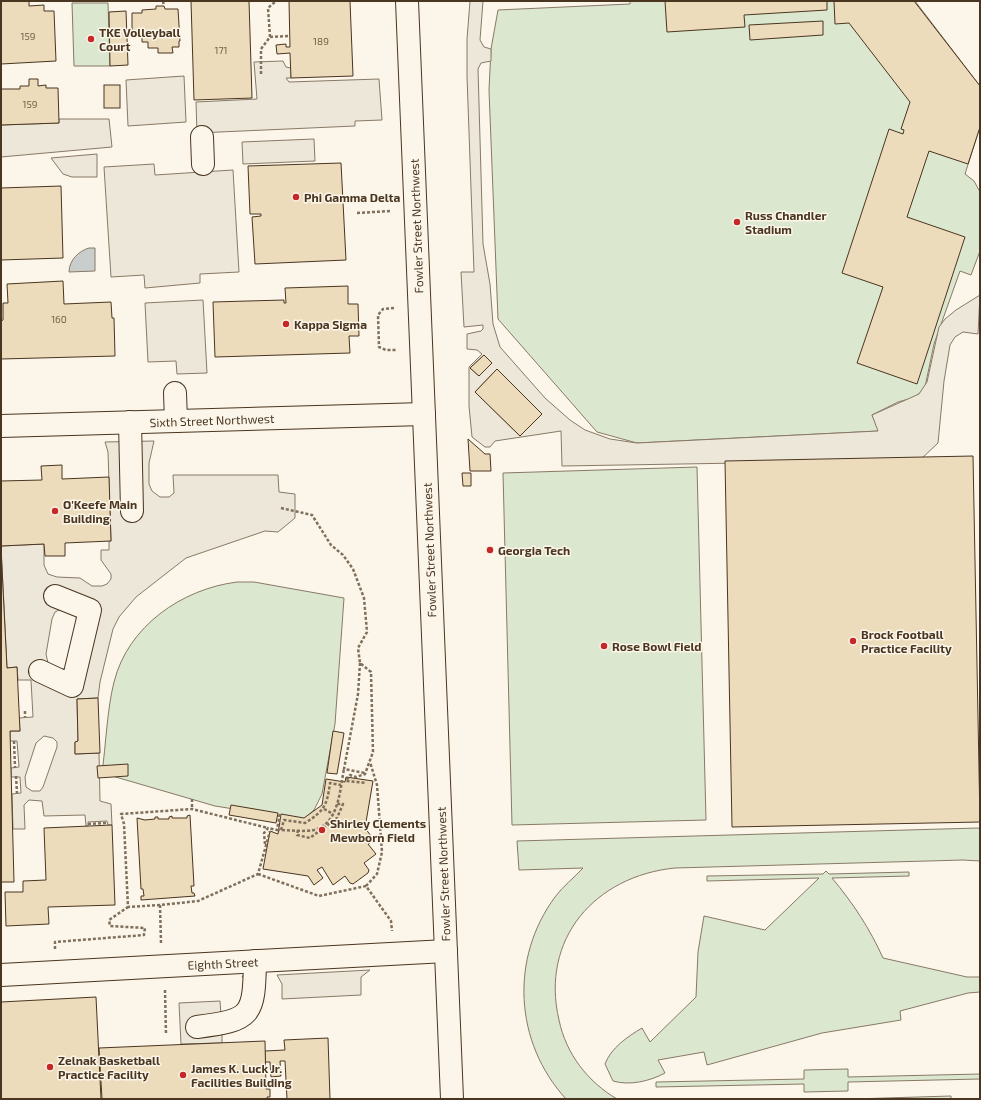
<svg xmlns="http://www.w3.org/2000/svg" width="981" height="1100" font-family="'Exo 2',sans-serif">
<rect width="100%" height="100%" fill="#fbf6e9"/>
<g fill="#dce7d0" stroke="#887966">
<polygon points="630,1 915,1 980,86 980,127 965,174 974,181 980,192 980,251 971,275 960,271 934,344 925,387 919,394 912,398 898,402 872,415 879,431 637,443 597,432 498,319 489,90 491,49 498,10 630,4"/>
<polygon points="72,3 108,3 110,66 74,66"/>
<polygon points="697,467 706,820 512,825 503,473"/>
<path d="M237,582h17l90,16 -9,126 -13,70 -8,16 -11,10 -88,-14 -113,-33c4,-29 5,-63 12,-91 14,-56 68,-93 123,-100z"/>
<path d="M978,828l2,1v32l-17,-1 -288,8c-80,8 -135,71 -116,152 7,34 29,62 58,79h-51c-52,-57 -56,-141 -11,-202 8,-11 19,-19 28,-29l-64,2 -2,-29z"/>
<path d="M826,871l3,3 80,-2v4l-77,2c21,25 38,51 51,80l84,19h13v15l-12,1 -68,18 1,9 -79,13 -115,32 -3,-13 -46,8 7,13c-15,8 -35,13 -52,8l-8,-17c6,-16 22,-27 37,-36l8,14 46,-45 2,-45 6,-36 61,14 54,-52 -112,3v-5l116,-2z"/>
<polygon points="848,1069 848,1077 980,1074 980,1079 848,1082 848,1091 804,1092 804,1084 656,1087 656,1082 804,1079 804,1070"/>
<polygon points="951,1096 951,1099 852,1099"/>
</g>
<g fill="#ede7d9" stroke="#887966" fill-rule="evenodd">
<path d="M470,1h13l-3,39 4,7 7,2v12l-10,2 -3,6 5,175 7,40 3,40 7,23 45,51 25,22 15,10 25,9 27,4 241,-12 -6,-16 47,-21 8,-12 12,-55 6,-8 11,-9 24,-15 -2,39 -15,-2 -8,5 -5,8 -6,36 -6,62 -18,17 -358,6 -1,-35 -66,10 -5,6h-5l-13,-10 -3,-31v-39l13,-13 -5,-4 -10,-1v-15l14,-3 2,-2v-4l-19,2 -3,-55h13l-7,-196v-37zM484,355l8,8 -13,13 -9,-8zM497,369l45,45 -22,22 -45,-44z"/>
<polygon points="283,61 286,67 291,68 291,78 286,78 289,82 379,79 382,120 355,121 355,126 197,133 196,102 257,99 254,62"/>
<polygon points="184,76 186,122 128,126 126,80"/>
<polygon points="59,119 109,119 112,147 1,157 1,125 59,123"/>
<polygon points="314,139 315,161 243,164 242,142"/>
<polygon points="97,154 97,177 72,177 63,174 51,158"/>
<polygon points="154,164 155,175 233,170 239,272 200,274 200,283 145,288 144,275 111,277 104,167"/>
<polygon points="203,300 207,373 177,374 176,361 148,362 145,303"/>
<path d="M154,441l-5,22v21l3,7 8,6h9l5,-4 -1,-18h105l1,17 16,2v24l-17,14 -13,-1 -79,27 -50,39 -17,20 -6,12 -13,53 -2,16 -21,1 1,42 -3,1v12l24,-1 1,48 11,3 1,21h-4l-1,-4 -19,1v4h-2l-1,-11 -41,1 -2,-15 -13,-1 -5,5 1,24h-12l-1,-35 9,-1 -1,-16h-9v-9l8,-1 -2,-26h-7v-10h10l-1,-13 14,-1 -2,-37h-13l-1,-13 -10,1 -6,-122 43,-2v21l4,9 9,3 23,1 12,8h10l5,-2 4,-5v-5l-10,-14v-10h8v-9h2l-3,-89 -3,-10zM61,609l15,6 1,8 -9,44 -5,2h-7l-8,-6 -2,-9 6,-35 3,-7zM44,736l9,2 4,4v5l-14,40 -3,4h-8l-6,-4 -1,-10 11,-34z"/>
<polygon points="370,970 361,977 361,995 282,999 282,984 277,975"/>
<polygon points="266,975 264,984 222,1033 222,1043 181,1044 179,1003 220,1001 221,1015 238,1011 247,985 242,976"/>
</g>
<path fill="#c9cecd" stroke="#887966" d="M89,248h6v23l-26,1c0,-12 10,-21 20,-24z"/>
<g fill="#ecdcbc" stroke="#4a3520">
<polygon points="1,1 29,1 29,6 44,5 44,11 54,11 56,61 1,64"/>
<polygon points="191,1 249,1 252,98 194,100"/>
<polygon points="289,1 350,1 353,76 291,78 290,53 277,54 276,45 286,44 286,47 290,47"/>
<polygon points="665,1 827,1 827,10 744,15 745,27 667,32"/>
<polygon points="834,1 914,1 980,86 980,127 968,164 929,151 907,217 965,237 917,384 857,363 883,287 842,273 889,129 903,134 904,130 901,129 910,102 849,23 835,24"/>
<polygon points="156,6 164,6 165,9 178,9 180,41 179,41 179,47 172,47 173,53 158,53 158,48 148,48 148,42 142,42 142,31 132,31 132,13 142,13 142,10 156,9"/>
<polygon points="126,11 128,65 110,66 109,12"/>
<polygon points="823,21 823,35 750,40 749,25"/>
<polygon points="29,79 38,79 38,86 46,85 46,88 58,88 59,123 1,125 1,89 20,89 20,86 29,86"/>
<rect x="104" y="85" width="16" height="23"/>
<polygon points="341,163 346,260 255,264 252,217 261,216 261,214 250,214 248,166"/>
<polygon points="61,186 63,258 1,260 1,188"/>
<polygon points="63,281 64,304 111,302 112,318 114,318 115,356 1,359 1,321 3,320 3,303 8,303 7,284"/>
<polygon points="348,286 348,304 358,304 359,336 349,336 350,353 215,357 213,302 284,300 284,303 286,303 285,288"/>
<polygon points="484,355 492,363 479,376 470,368"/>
<polygon points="497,369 542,414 520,436 475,392"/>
<polygon points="468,439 485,454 490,454 491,471 470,471"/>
<polygon points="973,456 980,822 732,827 725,461"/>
<polygon points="62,465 62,479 109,477 111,541 65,543 65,556 45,556 44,544 1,546 1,481 42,480 41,466"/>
<polygon points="462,473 471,473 471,486 463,486"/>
<polygon points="1,549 7,668 17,667 20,731 10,731 14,882 1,882"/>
<polygon points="98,698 100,753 75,754 75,742 78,741 77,699"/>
<polygon points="333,731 344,733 337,774 327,773"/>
<polygon points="128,764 128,776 98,778 97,766"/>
<polygon points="346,777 373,781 365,828 374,840 368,844 376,854 364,863 369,870 368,873 353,884 350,883 345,876 333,885 322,867 317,870 323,878 314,885 308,876 263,869 270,831 278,834 281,814 304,818 322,805 326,779 345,782"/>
<polygon points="231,805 278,813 276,823 229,815"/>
<polygon points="190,815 194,886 191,886 192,893 194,893 195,896 141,900 141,896 144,896 143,889 141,889 137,818 145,820 155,819 155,817 158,817 158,819 169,819 169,817 172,816 172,818 187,818 187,816"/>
<polygon points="112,825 115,905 48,907 49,924 6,926 5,892 23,892 23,881 46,880 44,828"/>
<polygon points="96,997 101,1099 1,1099 1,1002"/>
<polygon points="328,1038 330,1099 287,1099 285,1061 280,1061 281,1076 271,1077 270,1062 265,1062 265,1051 285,1050 284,1040"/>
<polygon points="265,1041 266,1089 270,1089 270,1097 267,1097 267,1099 102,1099 99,1048"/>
</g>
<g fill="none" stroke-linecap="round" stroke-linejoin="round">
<g stroke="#4a3520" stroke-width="24">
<g id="minor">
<polyline points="407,1 452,1099"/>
<polyline points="202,137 203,164"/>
<polyline points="175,393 176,421"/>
<polyline points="130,422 132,511"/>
<polyline points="1,426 424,414"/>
<polyline points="40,671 72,686 90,610 55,596"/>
<polyline points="1,975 446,951"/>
<path d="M197,1027c55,-7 57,-11 58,-66"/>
</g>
</g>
<g stroke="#7f6f5c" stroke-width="2.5" stroke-dasharray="3 2" stroke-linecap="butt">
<polyline points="163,1 164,6"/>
<polyline points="270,37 288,36"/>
<polyline points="261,74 261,49 270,37 268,8 276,1"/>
<polyline points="357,213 391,211"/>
<polyline points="394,308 383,309 378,315 379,347 386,350 396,350"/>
<polyline points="281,508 312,515 331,545 343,555 353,569 364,598 367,632 358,648 360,663 371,672 373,752 365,774 356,777 350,775 346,781 366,783"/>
<polyline points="360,663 358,694 344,769 365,773"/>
<polyline points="25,711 25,717"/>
<polyline points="14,741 15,768"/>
<polyline points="16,776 17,793"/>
<polyline points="192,799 192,809"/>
<polyline points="324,809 333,814"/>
<polyline points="88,824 108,823"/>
<path d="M277,830c11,0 26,2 37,0 25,-6 26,-41 30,-61"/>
<path d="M281,830l3,-10 21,3c19,-12 22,-17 25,-40l11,2"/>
<polyline points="298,830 297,835 310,838 337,818 343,804 337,804"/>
<polyline points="265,844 264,833 268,828 277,830 280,813"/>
<polyline points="258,874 319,896 366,886 391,921 392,931"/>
<polyline points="366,886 377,874 382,852 377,785 370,762"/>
<polyline points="160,905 128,907 124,824 121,814 192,809 268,828"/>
<polyline points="161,943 160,905 198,901 258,874 270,831"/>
<polyline points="55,949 55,942 144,935 145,928 110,926 109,920 128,907"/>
<polyline points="165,990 166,1035"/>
</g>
<use href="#minor" stroke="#fbf6e9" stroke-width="22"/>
</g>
<g fill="#c62828" stroke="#fbf6e9" stroke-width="1.5">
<circle cx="91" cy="39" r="4"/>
<circle cx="296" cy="197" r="4"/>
<circle cx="737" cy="222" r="4"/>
<circle cx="286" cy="324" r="4"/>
<circle cx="55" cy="511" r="4"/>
<circle cx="490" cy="550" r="4"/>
<circle cx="853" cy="641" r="4"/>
<circle cx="604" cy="646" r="4"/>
<circle cx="322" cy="830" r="4"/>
<circle cx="50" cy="1067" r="4"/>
<circle cx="183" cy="1075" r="4"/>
</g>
<g text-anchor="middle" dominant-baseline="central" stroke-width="3" stroke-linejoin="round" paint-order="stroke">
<g font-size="10" fill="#725f47">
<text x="28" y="36">159</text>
<text x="321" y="41">189</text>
<text x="221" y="50">171</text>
<text x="30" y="104">159</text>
<text x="59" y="319">160</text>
</g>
<g font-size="12" font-weight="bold" fill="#4a3520" stroke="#fbf6e9" text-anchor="start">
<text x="99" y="32">TKE Volleyball<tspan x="99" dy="14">Court</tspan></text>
<text x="304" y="197">Phi Gamma Delta</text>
<text x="745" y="215">Russ Chandler<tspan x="745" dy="14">Stadium</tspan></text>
<text x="294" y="324">Kappa Sigma</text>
<text x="63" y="504">O'Keefe Main<tspan x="63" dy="14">Building</tspan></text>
<text x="498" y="550">Georgia Tech</text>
<text x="861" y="634">Brock Football<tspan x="861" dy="14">Practice Facility</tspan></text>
<text x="612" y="646">Rose Bowl Field</text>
<text x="330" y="823">Shirley Clements<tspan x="330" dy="14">Mewborn Field</tspan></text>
<text x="58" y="1060">Zelnak Basketball<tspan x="58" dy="14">Practice Facility</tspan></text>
<text x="191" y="1068">James K. Luck Jr.<tspan x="191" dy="14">Facilities Building</tspan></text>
</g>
<g font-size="12" fill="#4a3520" stroke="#fbf6e9">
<text transform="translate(416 226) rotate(-92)">Fowler Street Northwest</text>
<text transform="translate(212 420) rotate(-2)">Sixth Street Northwest</text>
<text transform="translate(429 550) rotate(-92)">Fowler Street Northwest</text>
<text transform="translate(443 874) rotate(-92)">Fowler Street Northwest</text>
<text transform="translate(223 963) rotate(-3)">Eighth Street</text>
</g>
</g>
<rect width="981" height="1100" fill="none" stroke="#4a3520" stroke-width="4"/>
</svg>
